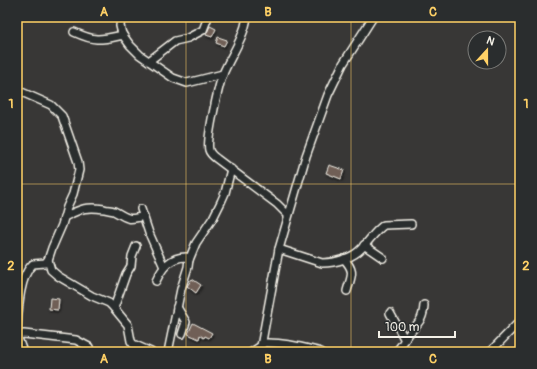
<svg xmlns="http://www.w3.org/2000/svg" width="537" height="369" font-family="Pangolin,sans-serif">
<defs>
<filter id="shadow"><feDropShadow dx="1" dy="2" stdDeviation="1" flood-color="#0009"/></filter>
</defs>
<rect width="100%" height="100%" fill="#383736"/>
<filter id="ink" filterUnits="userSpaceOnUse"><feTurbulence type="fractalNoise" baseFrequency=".025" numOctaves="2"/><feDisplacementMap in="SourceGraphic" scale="8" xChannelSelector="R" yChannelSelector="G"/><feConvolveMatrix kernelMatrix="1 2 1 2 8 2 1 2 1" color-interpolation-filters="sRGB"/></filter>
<g filter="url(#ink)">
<g fill="#6f5e56" stroke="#f4f1e8" filter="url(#shadow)">
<polygon points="210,26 216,29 212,37 206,35"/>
<polygon points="218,37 227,40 224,46 216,43"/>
<polygon points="329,165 344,170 341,179 326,173"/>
<polygon points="192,279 201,285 196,293 187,286"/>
<polygon points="50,298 59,299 58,310 49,309"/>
<polygon points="193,323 212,333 209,338 205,336 204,338 200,335 199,339 188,334"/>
</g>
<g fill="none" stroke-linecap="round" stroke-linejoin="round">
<g stroke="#f4f1e8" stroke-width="10">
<g id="minor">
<polyline points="121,17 120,26 122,34 130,45 140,55 173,78 187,83 223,74"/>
<path d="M247,17c-3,21 -16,38 -24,57 -4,10 -17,66 -14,76 1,4 4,6 8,9l60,45 11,11"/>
<path d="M74,32c22,10 26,8 49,3"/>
<polyline points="149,61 175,41 188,38 203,30 208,17"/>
<path d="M17,90l34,15 11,11 16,46 1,8 -6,24 -6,13 -5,18 -10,23 -4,12 -3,3 -12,1c-14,12 -15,48 -16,65"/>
<polyline points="141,209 149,233 164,267"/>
<path d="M64,217c17,-8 22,-11 40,-8 3,1 7,1 10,2 14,7 12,10 30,5"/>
<polyline points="364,245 383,258"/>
<path d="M279,249l43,14c14,0 31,-5 40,-15 8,-8 13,-17 22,-23l27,-1"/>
<path d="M344,259c12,13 7,17 3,32"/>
<polyline points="48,260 51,270 58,276 92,296 109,303 114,308 128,325 131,341 133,344 151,352"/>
<polyline points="189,260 196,243 213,218 221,202 225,193 231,169"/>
<path d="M156,281c6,-13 14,-24 30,-24l3,2 -1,8 -7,22 -13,63"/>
<polyline points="177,307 186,322 182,334"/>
<polyline points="114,308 126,274 131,266 132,256 136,246"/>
<polyline points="390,313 405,340"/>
<polyline points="17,335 24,334 76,340 89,347 91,352"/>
<polyline points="17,336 23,352"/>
<path d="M262,343c21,-1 39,4 59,9"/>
<polyline points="252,352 261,346"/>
<polyline points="260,352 279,249 306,156 328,95 343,64 373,17"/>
<path d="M395,352c7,-5 8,-11 13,-17 9,-12 15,-13 16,-30"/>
<polyline points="490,352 520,321"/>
</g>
</g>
<use href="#minor" stroke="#2a2d2e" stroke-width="7"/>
</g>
</g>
<path fill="none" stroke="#ffd166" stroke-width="1" stroke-opacity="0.55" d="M186,17v335M351,17v335M17,184h503"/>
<rect width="537" height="369" fill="none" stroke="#2a2d2e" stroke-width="44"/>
<g transform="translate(487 50) rotate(21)"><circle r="19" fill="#2a2d2e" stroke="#7b7b78"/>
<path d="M0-3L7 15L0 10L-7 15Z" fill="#ffd166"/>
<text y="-6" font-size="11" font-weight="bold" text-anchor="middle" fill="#f4f1e8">N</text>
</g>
<path d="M379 331v6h76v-6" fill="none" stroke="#f4f1e8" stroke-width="2"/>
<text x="385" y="331" font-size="12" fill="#f4f1e8" stroke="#2a2d2e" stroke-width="3" paint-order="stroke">100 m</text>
<rect x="22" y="22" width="493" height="325" fill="none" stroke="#ffd166" stroke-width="1.5"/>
<g font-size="13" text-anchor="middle" font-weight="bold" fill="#ffd166">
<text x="104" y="16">A</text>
<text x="268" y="16">B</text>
<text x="433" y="16">C</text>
<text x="11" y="108">1</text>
<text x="526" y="108">1</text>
<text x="11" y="270">2</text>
<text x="526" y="270">2</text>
<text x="104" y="363">A</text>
<text x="268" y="363">B</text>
<text x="433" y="363">C</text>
</g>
</svg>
